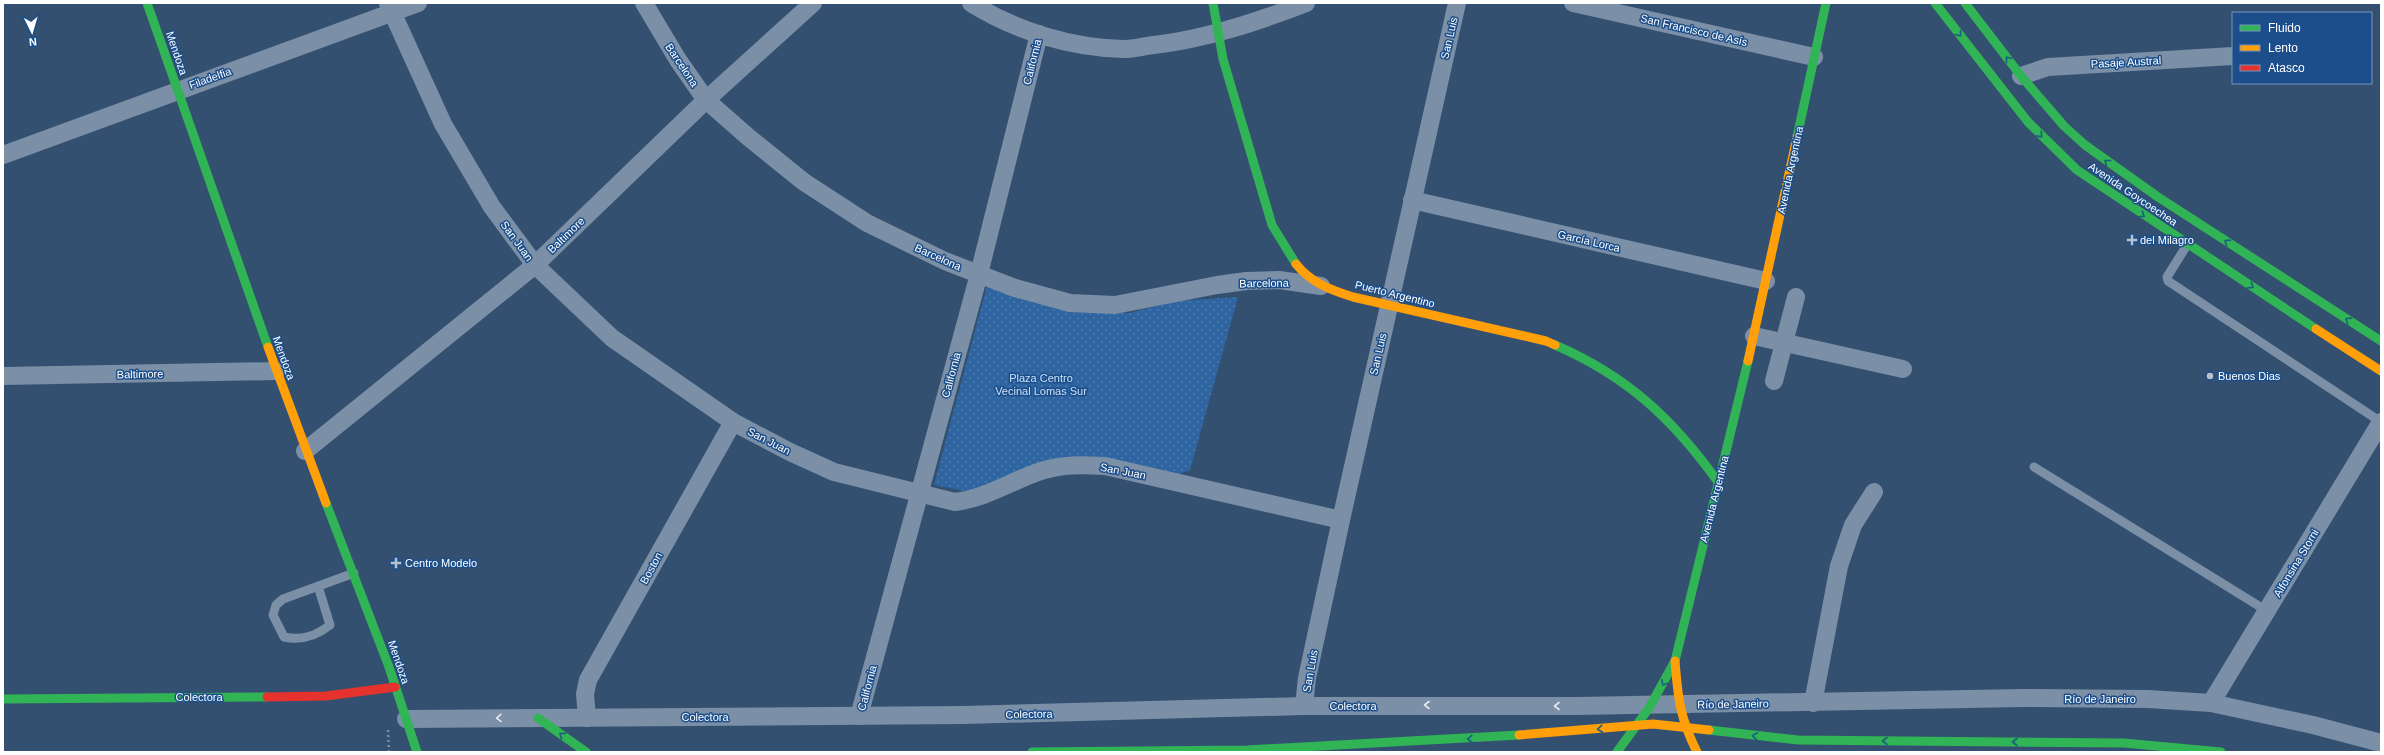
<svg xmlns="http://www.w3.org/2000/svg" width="2384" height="755" font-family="Helvetica,sans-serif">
<defs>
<pattern id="green-dots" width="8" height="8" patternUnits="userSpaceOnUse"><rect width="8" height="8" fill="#2e65a1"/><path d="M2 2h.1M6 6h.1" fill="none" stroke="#4d7caf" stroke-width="1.8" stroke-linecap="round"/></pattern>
</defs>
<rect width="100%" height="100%" fill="#345071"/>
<polygon fill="url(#green-dots)" points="987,286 1064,309 1129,313 1176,301 1238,297 1190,470 1173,476 1069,458 969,492 934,485"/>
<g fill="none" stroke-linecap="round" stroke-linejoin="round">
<polyline stroke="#7b8fa6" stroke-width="2.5" stroke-dasharray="2 3" stroke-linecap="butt" points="388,730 389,752"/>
<g stroke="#7b8fa6" stroke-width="9">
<polyline points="2187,245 2167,277 2168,281 2381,422"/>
<polyline points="2034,467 2267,611"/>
<path d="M318,586l12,39c-14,11 -28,16 -46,12l-11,-22 3,-10 7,-6 71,-26"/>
</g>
<g stroke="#7b8fa6" stroke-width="18">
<path d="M388,3l55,121 49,83 43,58 77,73 121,84 57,30 44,20 121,30c32,-4 56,-21 86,-31 21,-7 42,-6 64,-5l236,54"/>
<polyline points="644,3 678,60 706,100 747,136 804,182 867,223 945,261 1015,288 1070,303 1115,305 1217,285 1246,281 1279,280 1321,286"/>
<path d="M971,3c45,28 100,45 153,46 10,0 20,-3 30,-4 52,-6 103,-23 152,-42"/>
<polyline points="1573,3 1814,57"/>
<polyline points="2021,76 2048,67 2233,56"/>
<polyline points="3,155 418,3"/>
<polyline points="1412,200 1766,281"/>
<polyline points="1754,336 1903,369"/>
<polyline points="3,376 276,371"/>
<polyline points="1774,381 1796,297"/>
<polyline points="305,451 535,265 706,100 813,3"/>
<polyline points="1813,703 1839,566 1853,525 1874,492"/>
<polyline points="2211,703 2381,422"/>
<polyline points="1304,706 1307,678 1341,520 1457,3"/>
<polyline points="859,716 979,274 1039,34"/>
<polyline points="587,718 585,694 588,680 733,422"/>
<polyline points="406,719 964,715 1304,706 1578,706 2023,698 2148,699 2211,703 2313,725 2381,743"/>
</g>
<g stroke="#30b455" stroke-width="9">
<polyline points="147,3 268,347"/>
<polyline points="1213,3 1223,59 1272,225 1296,264"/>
<polyline points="1935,3 2028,122 2077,170 2316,329"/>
<polyline points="1965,3 2021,76 2064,126 2085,145 2158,197 2381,341"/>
<polyline points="1797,137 1826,3"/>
<path d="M1555,345c72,31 118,74 163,137"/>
<polyline points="326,503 389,667 417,752"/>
<polyline points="3,699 267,697"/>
<polyline points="538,718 586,752"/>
<polyline points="1709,730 1798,740 2124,743 2221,752"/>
<polyline points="1032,752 1247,750 1519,735"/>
<polyline points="1617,752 1649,708 1675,661 1748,361"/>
</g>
<g stroke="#ff9f0a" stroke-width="9">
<path d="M1296,264c15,19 35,26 57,33l193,44 9,4"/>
<polyline points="2316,329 2381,371"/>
<polyline points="268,347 326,503"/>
<polyline points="1748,361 1797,137"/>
<path d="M1675,661c3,38 5,57 22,91"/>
<polyline points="1519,735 1653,724 1709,730"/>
</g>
<polyline stroke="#e5322d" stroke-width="9" points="267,697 326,696 395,687"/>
</g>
<defs><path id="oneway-chevron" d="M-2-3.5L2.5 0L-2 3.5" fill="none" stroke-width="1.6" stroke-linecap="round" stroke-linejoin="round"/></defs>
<g stroke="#1e5d82">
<use href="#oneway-chevron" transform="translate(1959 34) rotate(52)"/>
<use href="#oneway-chevron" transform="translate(2008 59) rotate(-127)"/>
<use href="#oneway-chevron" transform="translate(2040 135) rotate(48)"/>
<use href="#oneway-chevron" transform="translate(2107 162) rotate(-142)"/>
<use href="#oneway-chevron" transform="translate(2142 215) rotate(34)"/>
<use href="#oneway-chevron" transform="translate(2227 242) rotate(-147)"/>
<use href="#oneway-chevron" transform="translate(2251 286) rotate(33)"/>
<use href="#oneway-chevron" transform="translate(2348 320) rotate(-147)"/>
<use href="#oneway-chevron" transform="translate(1664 683) rotate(118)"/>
<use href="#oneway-chevron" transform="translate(1600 729) rotate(174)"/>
<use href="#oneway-chevron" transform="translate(562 735) rotate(-144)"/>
<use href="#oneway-chevron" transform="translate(1755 736) rotate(-172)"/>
<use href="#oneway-chevron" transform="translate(1470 739) rotate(177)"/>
<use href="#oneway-chevron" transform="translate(1885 741) rotate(-180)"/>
<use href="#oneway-chevron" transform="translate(2015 742) rotate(-180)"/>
</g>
<g stroke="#e5e9ed">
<use href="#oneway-chevron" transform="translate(1427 705) rotate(180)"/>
<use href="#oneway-chevron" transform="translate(1557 706) rotate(-180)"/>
<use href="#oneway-chevron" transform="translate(499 718) rotate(179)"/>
</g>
<g fill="#b8c2cd" stroke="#1b4e8a" stroke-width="1.5">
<path d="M2130 234h4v4h4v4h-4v4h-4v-4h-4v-4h4z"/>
<circle cx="2210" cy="376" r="4"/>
<path d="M394 557h4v4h4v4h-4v4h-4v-4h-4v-4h4z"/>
</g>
<g text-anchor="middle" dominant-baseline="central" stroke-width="3" stroke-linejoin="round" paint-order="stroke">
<g font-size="11" fill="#fff" stroke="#1b4e8a">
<text transform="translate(1694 30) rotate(13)">San Francisco de Asís</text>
<text transform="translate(1449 38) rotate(-77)">San Luis</text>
<text transform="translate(177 53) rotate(71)">Mendoza</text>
<text transform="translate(1032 62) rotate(-76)">California</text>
<text transform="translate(2126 62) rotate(-3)">Pasaje Austral</text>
<text transform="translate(682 65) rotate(56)">Barcelona</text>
<text transform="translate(210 78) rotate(-20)">Filadelfia</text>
<text transform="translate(1790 170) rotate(-78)">Avenida Argentina</text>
<text transform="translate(2133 194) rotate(34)">Avenida Goycoechea</text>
<text transform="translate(566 235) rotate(-44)">Baltimore</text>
<text transform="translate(517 241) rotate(54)">San Juan</text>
<text transform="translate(1589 241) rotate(13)">García Lorca</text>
<text transform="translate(938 257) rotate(24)">Barcelona</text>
<text transform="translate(1264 283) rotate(-1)">Barcelona</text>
<text transform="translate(1395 294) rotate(14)">Puerto Argentino</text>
<text transform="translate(1378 354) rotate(-77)">San Luis</text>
<text transform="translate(284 358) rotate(70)">Mendoza</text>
<text transform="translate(140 374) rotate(-1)">Baltimore</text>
<text transform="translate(951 375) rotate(-75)">California</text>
<text transform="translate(769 441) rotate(27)">San Juan</text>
<text transform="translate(1123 471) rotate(11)">San Juan</text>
<text transform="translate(1714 499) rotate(-76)">Avenida Argentina</text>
<text transform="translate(2296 563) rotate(-59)">Alfonsina Storni</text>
<text transform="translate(651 568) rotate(-61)">Boston</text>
<text transform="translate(399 662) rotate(71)">Mendoza</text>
<text transform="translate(1310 671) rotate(-80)">San Luis</text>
<text transform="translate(867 688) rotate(-75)">California</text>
<text x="199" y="697">Colectora</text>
<text x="2100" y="699">Río de Janeiro</text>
<text transform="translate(1733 704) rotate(-1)">Río de Janeiro</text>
<text x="1353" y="706">Colectora</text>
<text transform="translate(1029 714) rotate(-1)">Colectora</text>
<text x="705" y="717">Colectora</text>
</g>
<g font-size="11" fill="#fff" stroke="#1b4e8a" text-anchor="start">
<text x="2140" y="240">del Milagro</text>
<text x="2218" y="376">Buenos Dias</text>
<text x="405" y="563">Centro Modelo</text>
</g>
<g font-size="11" fill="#cae1f9" stroke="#1b4e8a">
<text x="1041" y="378">Plaza Centro<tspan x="1041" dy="13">Vecinal Lomas Sur</tspan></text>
</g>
</g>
<rect width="2384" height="755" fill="none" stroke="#ffffff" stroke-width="8"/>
<rect x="2232" y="12" width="140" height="72" fill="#1b4e8a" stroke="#7695b9"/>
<rect x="2240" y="25" width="20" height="6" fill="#30b455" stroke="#7695b9"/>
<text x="2268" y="32" font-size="12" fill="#ffffff">Fluido</text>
<rect x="2240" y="45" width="20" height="6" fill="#ff9f0a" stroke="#7695b9"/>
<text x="2268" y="52" font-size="12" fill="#ffffff">Lento</text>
<rect x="2240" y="65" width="20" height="6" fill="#e5322d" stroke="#7695b9"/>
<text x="2268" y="72" font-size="12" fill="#ffffff">Atasco</text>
<g transform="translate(32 32) rotate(175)" stroke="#1b4e8a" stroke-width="3" paint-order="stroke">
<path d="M0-3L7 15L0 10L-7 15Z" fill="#ffffff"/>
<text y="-6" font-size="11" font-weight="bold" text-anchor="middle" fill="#ffffff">N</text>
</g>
</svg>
